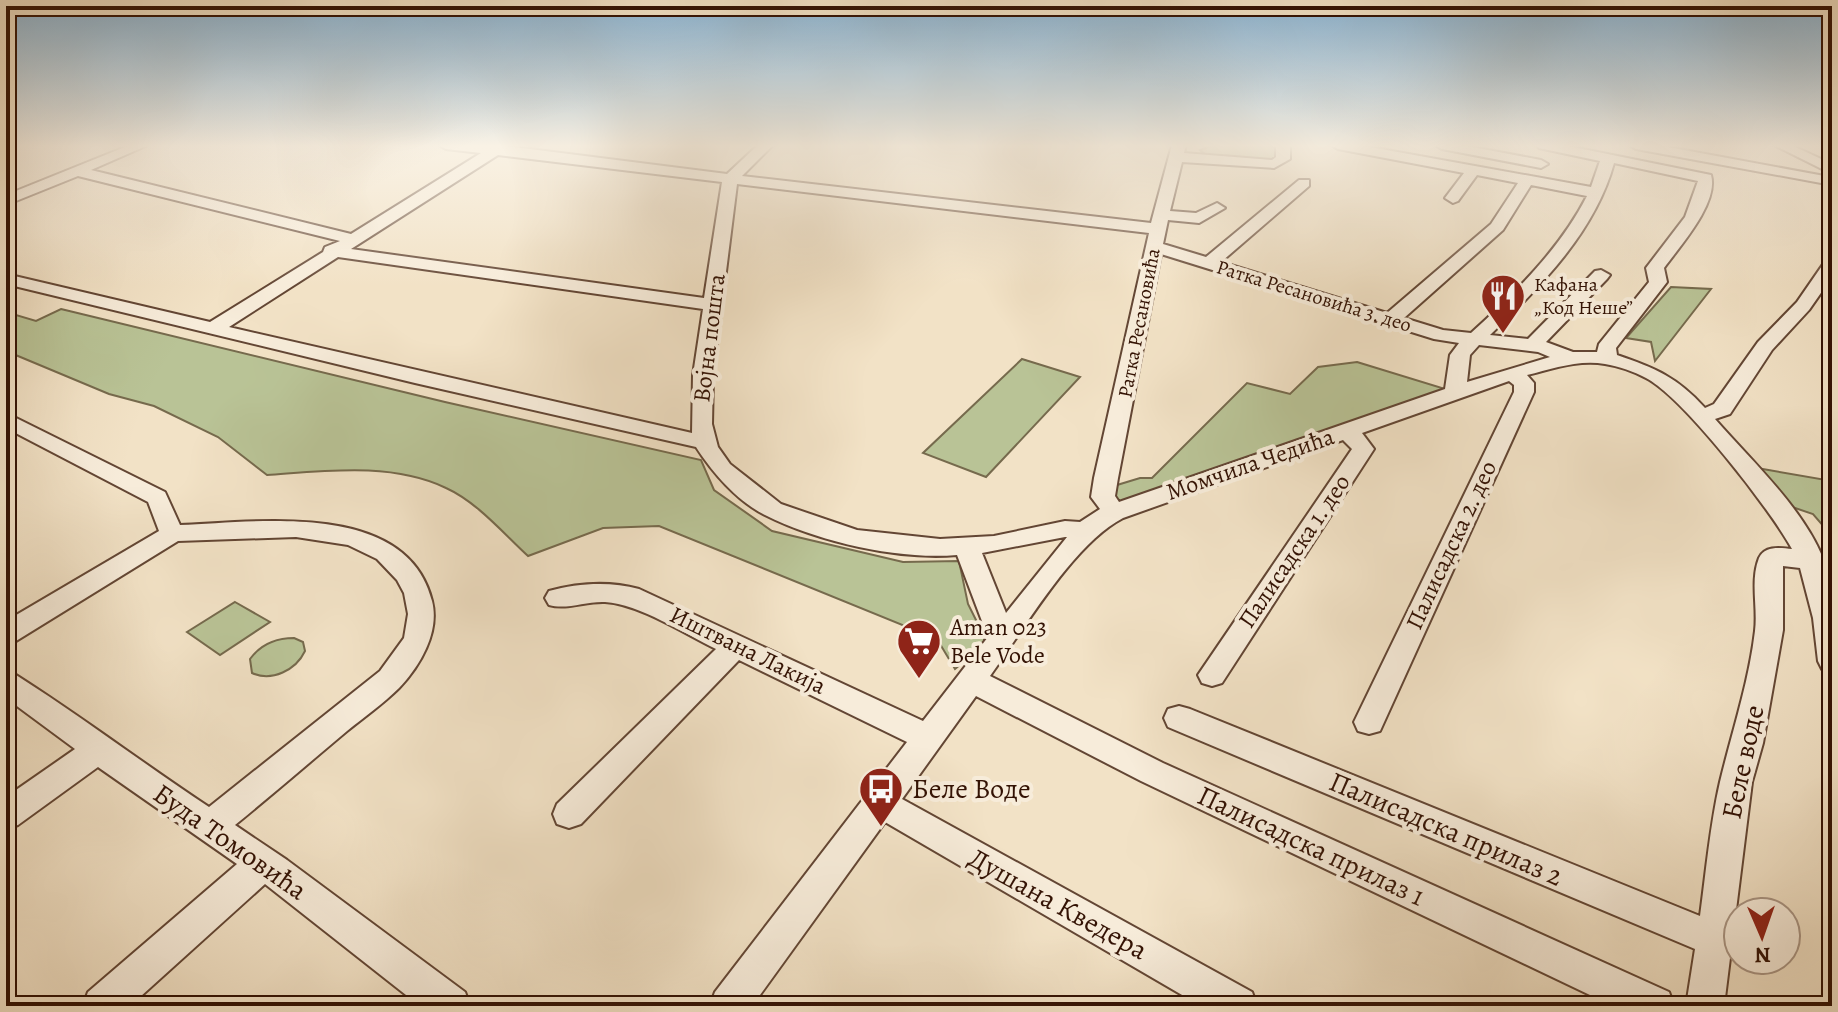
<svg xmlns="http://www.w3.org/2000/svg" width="1838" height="1012" font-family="Alegreya,serif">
<rect width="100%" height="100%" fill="#f2e2c6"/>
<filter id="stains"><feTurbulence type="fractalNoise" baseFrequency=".0025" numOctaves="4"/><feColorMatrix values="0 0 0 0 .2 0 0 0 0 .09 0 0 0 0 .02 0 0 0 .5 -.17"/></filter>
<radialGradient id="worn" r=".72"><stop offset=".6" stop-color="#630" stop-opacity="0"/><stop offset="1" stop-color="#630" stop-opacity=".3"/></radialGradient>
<g fill="#b9c396" stroke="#766a4d" stroke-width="2">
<polygon points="1214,145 1283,145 1283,159 1279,162 1211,159 1200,150"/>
<polygon points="1671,287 1711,289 1655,361 1651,342 1626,338"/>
<path d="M61,309l384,93 256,58 13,30 58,41 131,31 56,-1 9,43 16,32v9l-29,24 -18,-30 -278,-113 -56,2 -75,28c-25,-23 -51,-54 -82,-68 -54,-26 -121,-17 -179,-13l-49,-38 -64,-31 -45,-12 -103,-43v-39l30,9z"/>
<polygon points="1022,359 1080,377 986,477 923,453"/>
<polygon points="1357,362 1455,392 1114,512 1104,489 1140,478 1152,478 1247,383 1290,394 1318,367"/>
<polygon points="1757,468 1832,481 1832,536 1813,514 1792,507"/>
<polygon points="235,602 270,622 220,655 187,632"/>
<path d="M294,638l9,4 2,9c-9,19 -33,31 -53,22l-2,-14c11,-15 26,-21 44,-21z"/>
</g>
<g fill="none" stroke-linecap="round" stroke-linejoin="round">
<g stroke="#634634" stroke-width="4">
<g id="minor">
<path d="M130,145h18l-57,25 260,64 130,-81 -35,-4 -7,-4h59l229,29 31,-29h15l-31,31 409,47 21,-78h14l-2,8 88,7 4,-3v-12h14v14l-16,9 -92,-6 -12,49 26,2 21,-10 8,5 -26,15 -31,-3 -5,24 43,13 93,-77h10v6l-88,76 166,51 104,-89 27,-41 -41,-8 -19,26 -5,2 -8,-5 19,-25 -126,-24 -7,-4h28l232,42 9,-26 -61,-13 -2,-3h26l148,30c8,28 -31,71 -47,93l3,14 -51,66 1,7c38,13 60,22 88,53l9,-4 44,-62 39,-40 29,-42 6,-1v18l-23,33 -37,40 -42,64 -15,5c40,46 105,104 116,166 5,27 1,59 1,87l-10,-3 -4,-8 -5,-43 -13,-50 -17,-2v64l-20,113 -11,39 -28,224h-38l9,-57 -527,-222 -4,-9 4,-9 11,-3 11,3 510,207c6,-44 10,-91 20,-134 12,-50 29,-100 35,-151 3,-24 -5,-50 4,-73 6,-13 22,-10 33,-9 -21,-39 -109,-152 -146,-171 -11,-6 -28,-12 -41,-14 -26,-5 -53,5 -78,11l7,8v9l-154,339 -11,3 -11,-3 -4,-9 160,-330v-7l-5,-4 -147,52 12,16 -152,234 -10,3 -10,-3 -4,-8 154,-226 -9,-9 -220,78c-50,26 -99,111 -133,158l173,87 506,229 5,14h-61l-472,-225 -165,-85 -74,103 350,193 5,14h-56l-316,-184 -133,184h-42l5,-14 192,-250 -168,-82 -158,164 -12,4 -12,-4 -4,-10 4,-10 159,-155c-31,-15 -77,-45 -111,-47 -19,-1 -38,8 -56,3l-4,-7 4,-7c29,-8 61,-10 90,-2l284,132 65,-84 -31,-82c-59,5 -138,-13 -192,-40 -28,-14 -53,-43 -69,-68l-281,-64 -409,-99v-10l204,48 113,-70 2,-5 15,-6 -262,-65 -72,29v-10zM498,155l224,27 -18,116 -353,-49zM1614,163l84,18 -13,36 -39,51 3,14 -50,62 -2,8h-24l-27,-10 61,-63 3,-4 -9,-5 -6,1 -67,68 -38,-4c51,-49 105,-103 124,-172zM737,184l412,49 -55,245 -3,19 9,12 -20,13 -15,-1 -71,15 -54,3 -83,-9 -76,-26 -51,-40 -12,-17 -6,-23 1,-49zM1531,185l56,11c-27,53 -72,97 -116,137l-28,-3 -39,-12 99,-88zM1161,254l273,85 25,4 -9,12 -5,34 -326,113 -4,-6 3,-18zM338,257l365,52 -10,66 -1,58 -463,-106zM1479,345l59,7 12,5 -83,25 3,-27zM1065,537h2l-61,76 -24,-60z"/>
<polygon points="1435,145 1462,145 1541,160 1548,164 1541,168 1442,149"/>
<polygon points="1629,145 1657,145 1830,177 1832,185 1636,149"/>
<polygon points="1774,145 1791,145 1832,164 1832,174"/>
<path d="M6,413l159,79 15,33c78,-3 227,-25 252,76 8,31 -12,65 -33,87 -16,16 -35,29 -52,43 -37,31 -74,63 -112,94l52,35 178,132 5,14h-50l-155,-122 -135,122h-47l5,-14 149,-128 -139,-97 -80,58 -12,4v-32l69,-48 -69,-51v-26l10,3c66,42 128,89 193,132l171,-136 24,-33 4,-24 -4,-21 -7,-13 -20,-21 -29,-14 -52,-8 -118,4 -162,100 -10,3v-23l153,-90 -11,-29 -142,-74z"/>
</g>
</g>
<use href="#minor" fill="#f7ecda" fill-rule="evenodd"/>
</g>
<linearGradient id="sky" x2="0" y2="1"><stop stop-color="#8bb7d8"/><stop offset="0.51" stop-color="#f9f2e5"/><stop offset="1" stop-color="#f9f2e5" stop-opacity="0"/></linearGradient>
<rect width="1838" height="286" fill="url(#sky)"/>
<defs>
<g id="restaurant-pin" transform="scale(2.3)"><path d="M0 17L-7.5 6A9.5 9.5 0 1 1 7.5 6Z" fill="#8f2418" stroke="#f7ecda"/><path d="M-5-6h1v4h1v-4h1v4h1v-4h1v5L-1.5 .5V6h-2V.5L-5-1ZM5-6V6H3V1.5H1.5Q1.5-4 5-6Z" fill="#fff"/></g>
<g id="supermarket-pin" transform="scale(2.3)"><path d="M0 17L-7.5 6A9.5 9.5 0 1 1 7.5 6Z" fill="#8f2418" stroke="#f7ecda"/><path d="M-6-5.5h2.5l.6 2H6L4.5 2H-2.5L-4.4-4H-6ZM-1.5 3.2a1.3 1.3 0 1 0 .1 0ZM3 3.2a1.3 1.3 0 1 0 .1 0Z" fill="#fff"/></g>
<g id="bus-pin" transform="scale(2.3)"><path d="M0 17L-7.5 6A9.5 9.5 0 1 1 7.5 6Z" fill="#8f2418" stroke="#f7ecda"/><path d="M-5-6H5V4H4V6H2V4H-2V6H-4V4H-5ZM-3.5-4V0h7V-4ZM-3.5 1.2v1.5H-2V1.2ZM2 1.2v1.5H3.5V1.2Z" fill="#fff"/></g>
</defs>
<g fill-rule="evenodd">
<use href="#restaurant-pin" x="1503" y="296"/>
<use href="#supermarket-pin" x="919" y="641"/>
<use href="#bus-pin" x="881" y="789"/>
</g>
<g text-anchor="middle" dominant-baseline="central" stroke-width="8" stroke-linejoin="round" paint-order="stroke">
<g font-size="20" fill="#331204" stroke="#f7ecda" text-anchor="start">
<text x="1534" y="284">Кафана<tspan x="1534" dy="23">„Код Неше”</tspan></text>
</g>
<g font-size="20" fill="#331204" stroke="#f7ecda">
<text transform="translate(1314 296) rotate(17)">Ратка Ресановића 3. део</text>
<text transform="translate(1139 323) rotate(-79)">Ратка Ресановића</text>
</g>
<g font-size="24" fill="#331204" stroke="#f7ecda">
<text transform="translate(709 338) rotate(-83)">Војна пошта</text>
<text transform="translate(1250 464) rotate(-19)">Момчила Чедића</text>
<text transform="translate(1451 545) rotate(-65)">Палисадска 2. део</text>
<text transform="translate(1294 551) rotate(-56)">Палисадска 1. део</text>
<text transform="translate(748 650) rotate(26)">Иштвана Лакија</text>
</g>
<g font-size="24" fill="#331204" stroke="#f7ecda" text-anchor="start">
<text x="950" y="627">Aman 023<tspan x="950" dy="28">Bele Vode</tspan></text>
</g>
<g font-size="28" fill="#331204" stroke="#f7ecda">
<text transform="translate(1743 762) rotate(-78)">Беле воде</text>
<text transform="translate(1446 829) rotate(23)">Палисадска прилаз 2</text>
<text transform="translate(230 842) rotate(35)">Буда Томовића</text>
<text transform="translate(1311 846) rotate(25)">Палисадска прилаз 1</text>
<text transform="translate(1058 904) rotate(29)">Душана Кведера</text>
</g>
<g font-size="28" fill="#331204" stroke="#f7ecda" text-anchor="start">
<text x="912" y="789">Беле Воде</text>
</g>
</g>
<rect width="1838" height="1012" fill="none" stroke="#f2e2c6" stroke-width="32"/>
<rect x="8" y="8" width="1822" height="996" fill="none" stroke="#331204" stroke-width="4"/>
<rect x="16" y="16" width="1806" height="980" fill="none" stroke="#331204" stroke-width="2"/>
<g transform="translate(1762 936) rotate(178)"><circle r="38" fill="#f7ecda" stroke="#a99584" stroke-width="2"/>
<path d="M0-6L14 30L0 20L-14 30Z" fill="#8f2418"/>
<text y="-12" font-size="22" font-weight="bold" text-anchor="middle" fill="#331204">N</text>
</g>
<rect width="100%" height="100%" filter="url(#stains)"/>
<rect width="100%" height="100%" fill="url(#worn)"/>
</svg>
